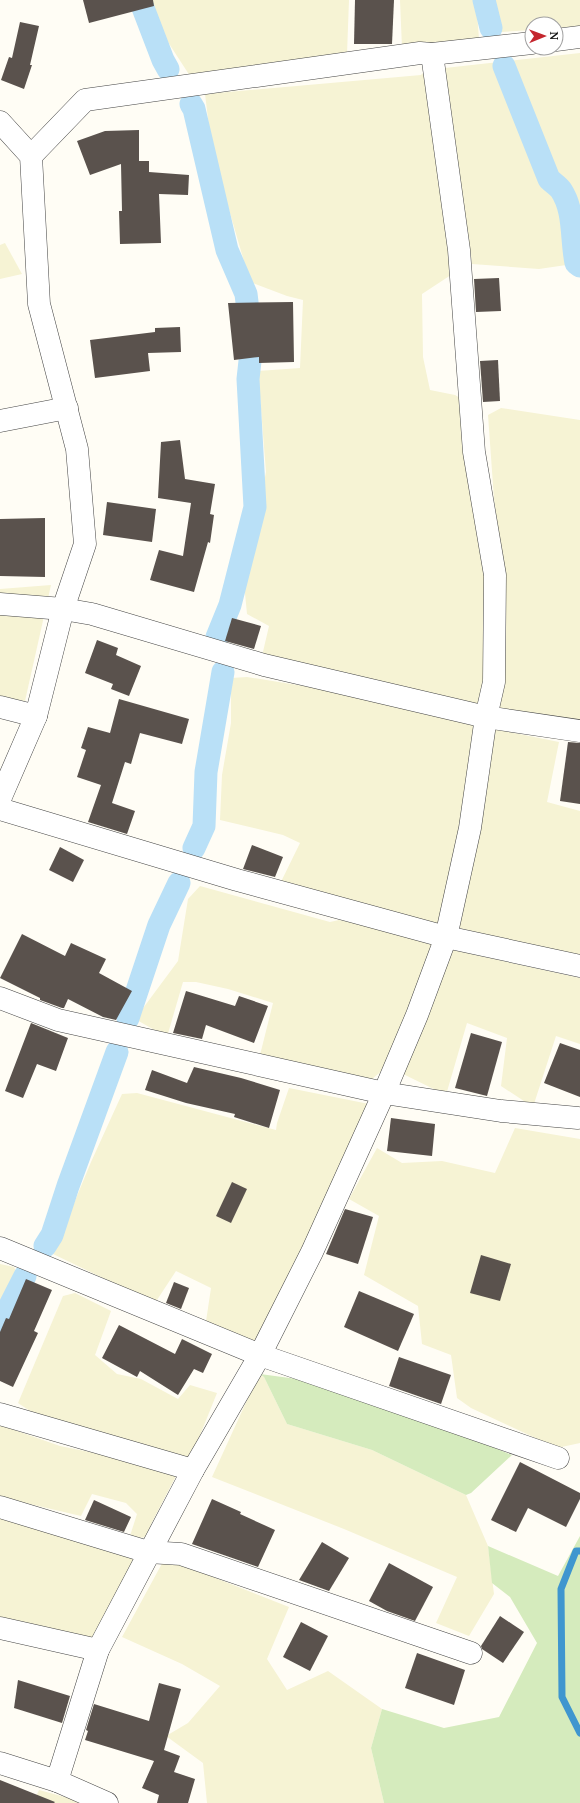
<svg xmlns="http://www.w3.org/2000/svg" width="580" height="1803" font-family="'Noto Serif',serif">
<rect width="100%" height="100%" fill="#fffdf5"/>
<g fill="#f6f3d4">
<polygon points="150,0 349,0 347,54 190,76 166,39"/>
<polygon points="400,0 476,0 479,39 402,48"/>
<polygon points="494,0 580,0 580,26 556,28 556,24 532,24 532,30 501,32"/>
<polygon points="580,53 580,263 539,269 472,264 445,68"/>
<polygon points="429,67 457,271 422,294 423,357 430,390 455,395 467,402 489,580 489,682 477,708 262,656 269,626 247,614 244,583 266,472 258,371 300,368 303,300 287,296 250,282 212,151 205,94 421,75"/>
<polygon points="5,243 22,274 0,279 0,245"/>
<polygon points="501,408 580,420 580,722 498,709 505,664 505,580 494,499 488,415"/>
<polygon points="51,585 25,701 0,697 0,589"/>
<polygon points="247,677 353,694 477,723 456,855 439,930 275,894 300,843 283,835 220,820 222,775 231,723 231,678"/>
<polygon points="495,729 559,742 547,802 580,811 580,957 455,927"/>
<polygon points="200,886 330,922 339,920 426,937 432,942 417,994 383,1070 372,1079 260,1055 273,1003 228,989 196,982 183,982 167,1037 135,1019 178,961 188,899"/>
<polygon points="453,950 580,978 580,1044 556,1036 533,1107 501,1086 507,1038 467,1023 446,1095 403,1074"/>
<polygon points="289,1088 369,1104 258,1347 205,1328 211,1288 176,1271 155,1303 53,1254 91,1162 122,1094 137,1093 276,1130 277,1123"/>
<polygon points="515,1128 580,1139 580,1443 557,1448 471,1408 457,1398 451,1355 422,1344 418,1306 364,1275 379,1216 349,1199 377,1148 402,1163 442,1161 495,1173"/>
<polygon points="0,1264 14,1267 16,1272 0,1311"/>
<polygon points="75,1293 111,1311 95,1355 117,1374 141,1379 178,1399 190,1385 217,1393 190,1460 39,1417 18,1403 63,1296"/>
<polygon points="259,1374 264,1377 287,1424 372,1450 466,1495 488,1546 494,1594 469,1636 436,1623 457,1577 344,1529 212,1477"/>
<polygon points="0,1425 60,1446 109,1456 176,1476 151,1524 147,1537 129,1539 137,1514 126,1503 92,1494 81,1516 0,1497"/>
<polygon points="0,1518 134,1559 96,1643 0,1617"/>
<polygon points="165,1558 289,1607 267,1659 287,1690 328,1671 382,1709 371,1748 384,1803 207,1803 203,1763 166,1736 188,1723 220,1686 182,1664 122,1637"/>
<polygon points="39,1790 87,1803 33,1803"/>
</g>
<g fill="#d5ebbd">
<polygon points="260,1374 312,1381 388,1404 512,1455 471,1493 466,1495 372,1450 287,1424 264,1377"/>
<polygon points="580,1536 580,1803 384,1803 371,1748 382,1709 444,1728 499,1717 537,1643 510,1597 492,1583 488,1546 558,1576"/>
</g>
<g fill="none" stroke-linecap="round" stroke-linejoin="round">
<polyline stroke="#3f96cf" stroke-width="7" points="580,1551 576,1551 561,1589 562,1697 580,1733"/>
<g stroke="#b9e0f7" stroke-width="23">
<polyline points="140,0 163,60 168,69"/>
<polyline points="484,0 491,28"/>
<path d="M504,66l45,113c4,4 9,7 12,11 14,21 10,49 15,73l4,3"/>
<polyline points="191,104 194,109 227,250 246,294 252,343 248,379 255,507 230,605 217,637"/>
<polyline points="194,848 204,826 206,772 223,672"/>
<polyline points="128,1018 159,925 179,883"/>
<polyline points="45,1246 52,1235 68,1186 117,1052"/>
<polyline points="0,1325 25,1276"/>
</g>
</g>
<g fill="#5a524d">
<polygon points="83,0 153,0 154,6 89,23"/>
<polygon points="355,0 394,0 392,44 354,44"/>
<polygon points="20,22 39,26 30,65 32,65 24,89 1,80 9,57 12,58"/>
<polygon points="139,130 139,161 149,161 149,172 189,175 188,195 159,194 161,243 120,244 119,211 122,211 121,164 90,175 77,141 105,131"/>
<polygon points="499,278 501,311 476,312 474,279"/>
<polygon points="293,302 294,362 259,363 259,357 234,360 228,303"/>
<polygon points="180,327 181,352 148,353 150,371 95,378 90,340 155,332 155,328"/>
<polygon points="498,360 500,401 483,402 480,361"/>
<polygon points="180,440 185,479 215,484 210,514 214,515 210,543 208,542 194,592 150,580 159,550 183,556 191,503 158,498 161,442"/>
<polygon points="107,502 156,509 152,542 103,535"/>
<polygon points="45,518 45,577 0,576 0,519"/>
<polygon points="232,618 261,626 254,649 225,641"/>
<polygon points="97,640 118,648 116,655 141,666 129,696 111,689 113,684 85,673"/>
<polygon points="119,699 189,719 182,744 140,733 131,764 125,762 112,803 135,811 127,834 88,822 101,785 77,777 86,750 81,748 88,727 110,733"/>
<polygon points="568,742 580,743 580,804 560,801"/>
<polygon points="252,845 283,857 275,877 243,869"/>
<polygon points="60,847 84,860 73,882 49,870"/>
<polygon points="22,934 65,956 71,943 106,959 99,973 132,991 116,1020 103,1017 68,999 64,1008 62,1008 40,1000 40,998 0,978"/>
<polygon points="186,991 235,1006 239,996 268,1006 254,1043 206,1025 202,1039 173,1033"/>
<polygon points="31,1023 68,1038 56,1071 37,1064 23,1098 5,1091"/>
<polygon points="471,1033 502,1042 487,1096 455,1088"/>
<polygon points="560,1043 580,1050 580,1097 544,1083"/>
<polygon points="194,1067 241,1078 280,1090 269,1128 234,1117 235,1114 186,1103 145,1090 152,1070 187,1083"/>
<polygon points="391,1118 435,1124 432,1156 387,1151"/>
<polygon points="232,1182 247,1189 231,1223 216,1216"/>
<polygon points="345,1209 373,1217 358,1264 326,1254"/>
<polygon points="481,1255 511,1264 500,1301 470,1293"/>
<polygon points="26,1279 52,1290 34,1331 38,1333 13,1387 0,1381 0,1332 6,1318 9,1319"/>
<polygon points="174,1282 189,1288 181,1309 166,1303"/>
<polygon points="359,1291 414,1314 398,1351 344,1327"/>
<polygon points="119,1325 175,1354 182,1339 212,1354 203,1373 194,1369 178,1395 140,1371 137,1377 102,1358"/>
<polygon points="399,1357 451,1375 441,1404 389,1386"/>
<polygon points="520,1462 580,1493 580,1499 566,1527 528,1508 516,1532 491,1520"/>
<polygon points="212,1499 241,1512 240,1514 275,1530 258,1567 192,1544"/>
<polygon points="94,1500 131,1517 124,1532 85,1520"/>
<polygon points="322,1542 349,1558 329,1591 299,1580"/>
<polygon points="389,1563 433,1587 415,1621 387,1611 369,1601"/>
<polygon points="500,1616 524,1632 503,1663 482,1649 481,1646"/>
<polygon points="301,1622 328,1636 310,1671 283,1657"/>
<polygon points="417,1653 465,1670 454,1705 405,1688"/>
<polygon points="18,1680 70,1696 62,1723 14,1708"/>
<polygon points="159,1683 181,1689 164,1750 180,1756 174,1772 195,1779 188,1803 157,1803 159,1795 142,1788 154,1761 85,1740 88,1731 86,1730 94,1704 149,1721"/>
<polygon points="0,1780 55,1802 54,1803 0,1803"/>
</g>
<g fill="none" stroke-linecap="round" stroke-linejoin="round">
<g stroke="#444" stroke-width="23">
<g id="minor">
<polyline points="556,40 580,37"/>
<polyline points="0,122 31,156 39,304 77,449 85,544 63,609 36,716 0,799"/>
<polyline points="31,156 85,100 420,53 432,54 532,43"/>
<polyline points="0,421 67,408"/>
<polyline points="0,604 63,609 92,614 264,665 486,717 580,731"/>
<polyline points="0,707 36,716"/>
<polyline points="0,809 237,880 446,937 580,966"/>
<polyline points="0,998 58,1020 384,1093 501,1111 578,1118"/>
<polyline points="0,1248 260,1355 558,1458"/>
<polyline points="0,1414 193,1470"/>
<polyline points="0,1507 148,1552 181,1554 471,1653"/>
<polyline points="0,1628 98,1650"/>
<polyline points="0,1763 57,1781 107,1803"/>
<polyline points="57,1781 98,1650 193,1470 260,1355 312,1252 384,1093 417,1015 446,937 470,828 486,717 494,682 495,575 474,452 459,250 432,54"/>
</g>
</g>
<use href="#minor" stroke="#fff" stroke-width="22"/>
</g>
<g transform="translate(544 36) rotate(89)"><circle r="19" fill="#ffffff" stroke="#a0a0a0"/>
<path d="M0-3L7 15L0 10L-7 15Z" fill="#c4262e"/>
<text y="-6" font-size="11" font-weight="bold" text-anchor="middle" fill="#111111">N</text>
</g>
</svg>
